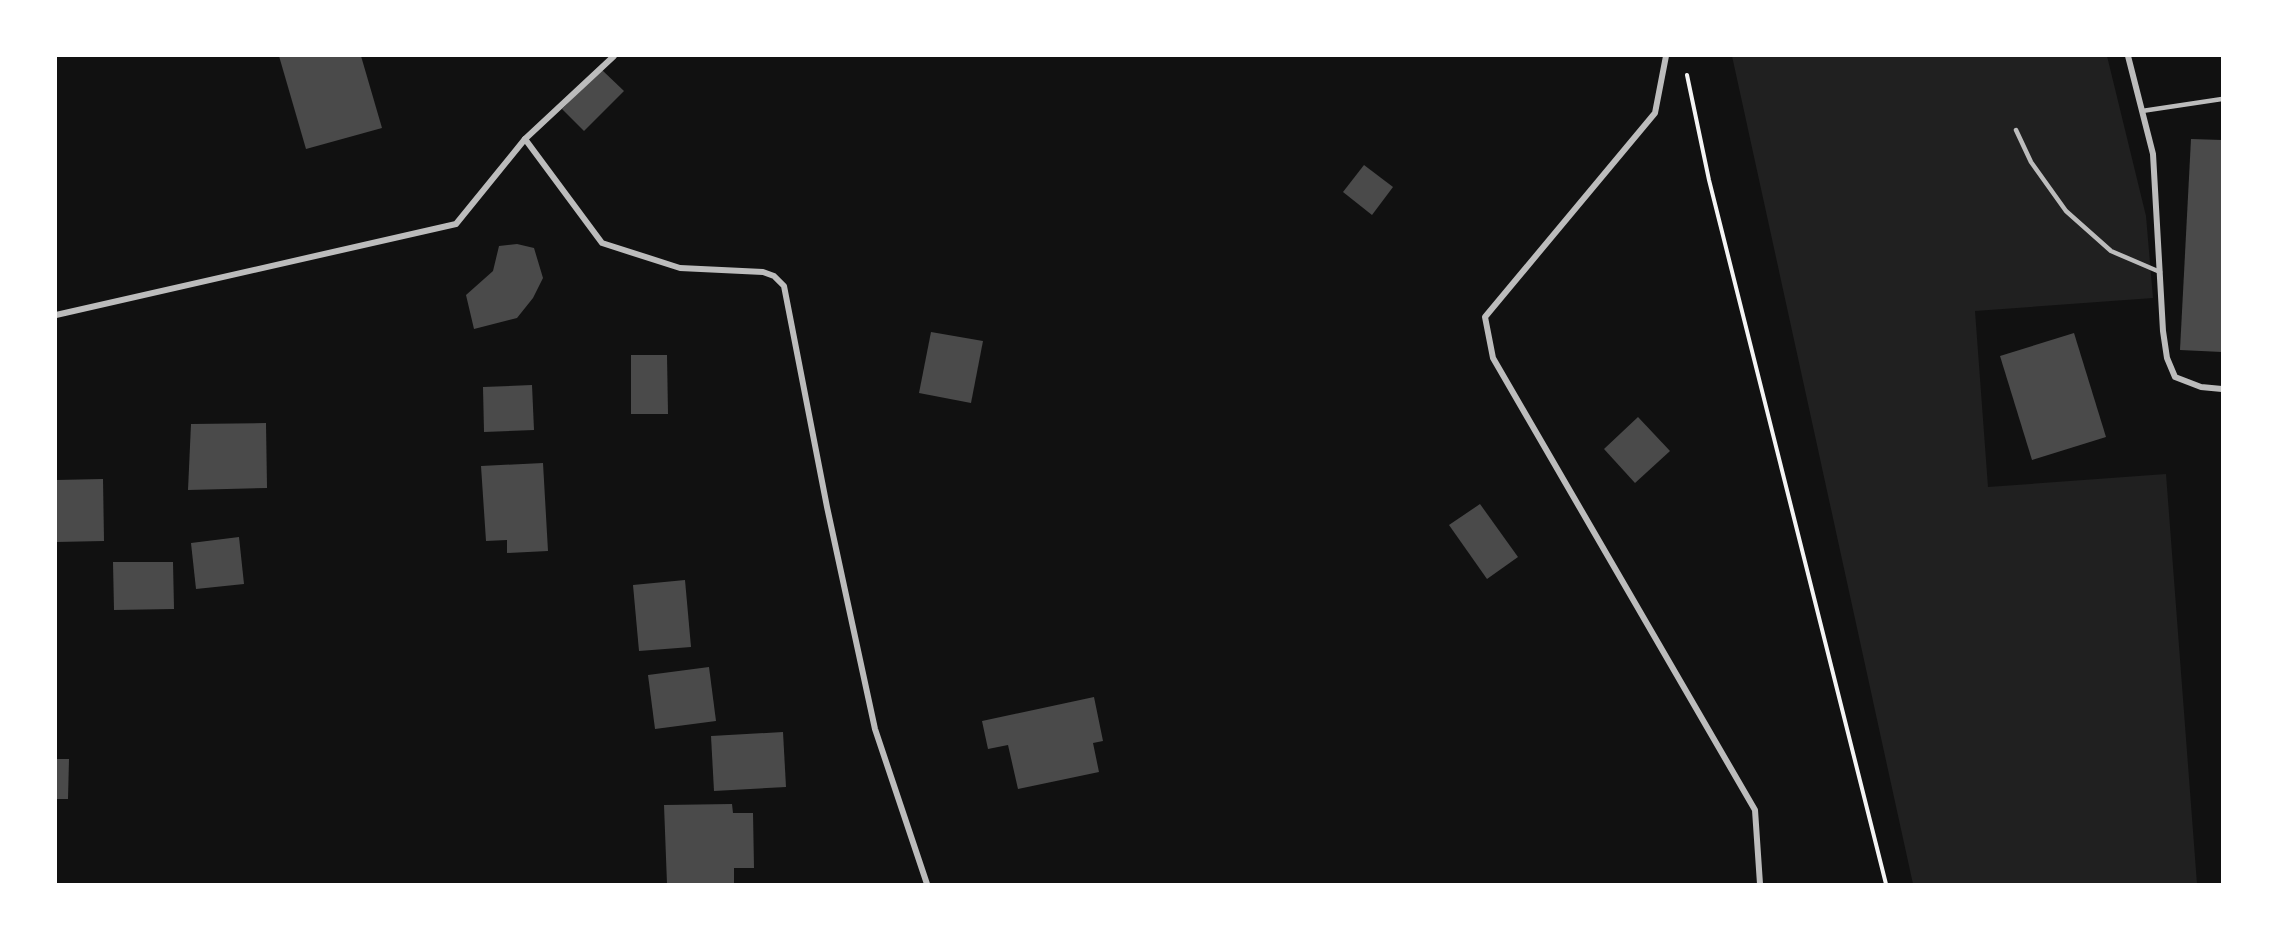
<svg xmlns="http://www.w3.org/2000/svg" width="2278" height="940" font-family="'Crimson Pro',serif">
<rect width="100%" height="100%" fill="#111"/>
<polygon fill="#202020" points="1732,56 2107,56 2146,216 2153,298 1975,311 1988,487 2166,474 2197,884 1913,884"/>
<g fill="#4a4a4a">
<polygon points="279,56 361,56 382,128 306,149"/>
<polygon points="602,70 624,91 584,131 562,109"/>
<polygon points="2191,139 2222,140 2222,352 2180,350"/>
<polygon points="1364,165 1393,187 1372,215 1343,192"/>
<polygon points="517,244 534,248 543,278 533,298 517,318 474,329 466,295 493,271 499,246"/>
<polygon points="931,332 983,341 971,403 919,393"/>
<polygon points="2074,333 2106,437 2032,460 2000,356"/>
<polygon points="631,355 667,355 668,414 631,414"/>
<polygon points="532,385 534,430 484,432 483,387"/>
<polygon points="1638,417 1670,451 1635,483 1604,449"/>
<polygon points="266,423 267,488 188,490 191,424"/>
<polygon points="543,463 548,551 507,553 507,540 486,541 481,466"/>
<polygon points="103,479 104,541 56,542 56,480"/>
<polygon points="1480,504 1518,557 1487,579 1449,525"/>
<polygon points="239,537 244,584 196,589 191,543"/>
<polygon points="113,562 173,562 174,609 114,610"/>
<polygon points="685,580 691,647 639,651 633,585"/>
<polygon points="709,667 716,721 655,729 648,675"/>
<polygon points="1094,697 1103,741 1093,743 1099,772 1018,789 1008,745 988,749 982,721"/>
<polygon points="783,732 786,787 714,791 711,736"/>
<polygon points="56,759 69,759 68,799 56,799"/>
<polygon points="732,804 733,813 753,813 754,868 734,868 734,884 667,884 664,805"/>
</g>
<g fill="none" stroke-linecap="round" stroke-linejoin="round">
<polyline stroke="#f5f5f5" stroke-width="4" points="1687,75 1709,180 1886,884"/>
<g stroke="#bcbcbc" stroke-width="4.5">
<polyline points="2142,111 2222,99"/>
<polyline points="2016,130 2031,162 2066,211 2111,251 2160,272"/>
</g>
<g stroke="#bcbcbc" stroke-width="6">
<polyline points="1666,56 1655,113 1485,317 1493,358 1755,810 1760,884"/>
<polyline points="2128,56 2153,154 2163,331 2167,358 2175,377 2201,387 2222,389"/>
<polyline points="525,139 602,243 680,268 763,272 774,276 784,286 827,507 875,729 927,884"/>
<polyline points="56,315 456,224 525,139 614,56"/>
</g>
</g>
<rect width="2278" height="940" fill="none" stroke="#ffffff" stroke-width="114"/>
</svg>
